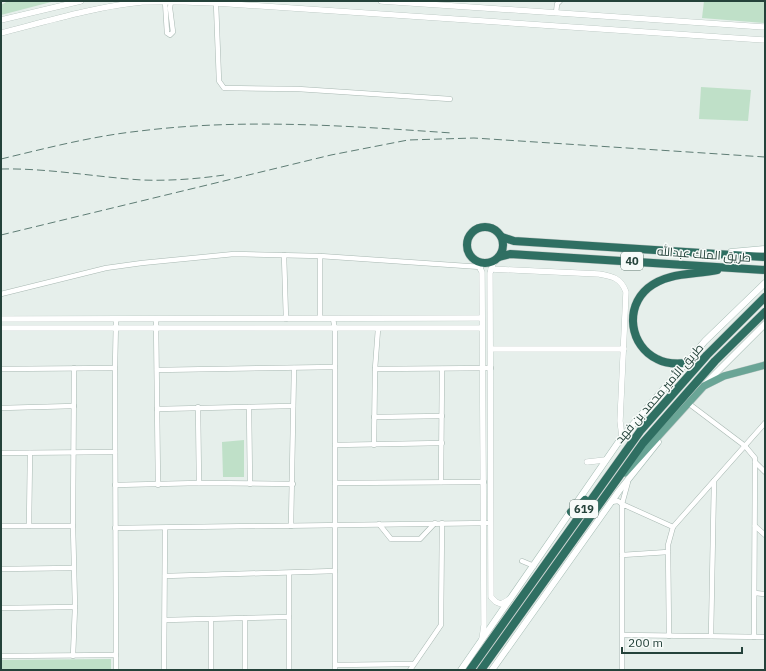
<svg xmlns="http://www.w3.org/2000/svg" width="766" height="671" font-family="'IBM Plex Sans',Cairo,sans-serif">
<rect width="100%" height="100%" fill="#e6efeb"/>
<g fill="#bfe0c8">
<polygon points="8,1 55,1 1,15 1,5"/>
<polygon points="704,1 765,1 765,23 702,18"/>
<polygon points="701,87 751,90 748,121 699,119"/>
<polygon points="244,440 244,477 223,477 222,442"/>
<polygon points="111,659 111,670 1,670 1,660"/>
</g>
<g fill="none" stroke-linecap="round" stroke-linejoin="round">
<g stroke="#a8b8b2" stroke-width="5.5">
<g id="minor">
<polyline points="165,1 167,33 170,35 173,32 170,8 171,1"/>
<polyline points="216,3 219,81 224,88 298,89 450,99"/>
<polyline points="556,13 557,4 560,1"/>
<polyline points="284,255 286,319"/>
<polyline points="320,256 320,318"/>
<polyline points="1,294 106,268 142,263 234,254 320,256 481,267"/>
<polyline points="156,319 158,485"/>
<polyline points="333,319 335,329 335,670"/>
<polyline points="1,369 115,368"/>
<polyline points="375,369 491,368"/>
<polyline points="157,370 335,367"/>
<polyline points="688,403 745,446 755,458 754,637"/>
<polyline points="198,407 199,483"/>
<polyline points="249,407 250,484"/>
<polyline points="1,408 74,406"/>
<polyline points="157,409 293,406"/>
<polyline points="374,417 442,416"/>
<polyline points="335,445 442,443"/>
<polyline points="374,445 375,369 378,329"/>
<polyline points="1,453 115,452"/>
<polyline points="755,462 765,472"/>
<polyline points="441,482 442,369"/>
<polyline points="335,483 484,482"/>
<polyline points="115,485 199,483 293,484"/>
<polyline points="611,502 618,501 622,504 628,482"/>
<polyline points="379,524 391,539 420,539 435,523"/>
<polyline points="1,526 73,526"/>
<polyline points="29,526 30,453"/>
<polyline points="291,526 294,368"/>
<polyline points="755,526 765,535"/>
<polyline points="115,528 490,523"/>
<polyline points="622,555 668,552"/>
<polyline points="522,561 534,566"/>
<polyline points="1,569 73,568"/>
<polyline points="289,573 289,670"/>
<polyline points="165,576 335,571"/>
<polyline points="755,593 765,594"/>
<polyline points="1,608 75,607"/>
<polyline points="245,618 245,670"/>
<polyline points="211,619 211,670"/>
<polyline points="165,620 289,617"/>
<polyline points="623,635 765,637"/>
<polyline points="669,636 668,545 673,527 765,423"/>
<polyline points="711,636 714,481"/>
<polyline points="1,656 116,655"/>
<polyline points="73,656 75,607 73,526 74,368"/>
<polyline points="335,665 413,664"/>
<polyline points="116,670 115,368 116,319"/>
<polyline points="164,670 165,528"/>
<polyline points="410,670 441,625 442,523"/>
<polyline points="622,670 622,504 673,527"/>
</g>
</g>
<g stroke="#a8b8b2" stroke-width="6">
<g id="tertiary">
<polyline points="381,1 765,27"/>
<polyline points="1,20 81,1"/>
<path d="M1,33c43,-11 97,-27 141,-31 25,-1 50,0 74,1l549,37"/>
<polyline points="476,261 482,272 484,625 482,639"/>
<polyline points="494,261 490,273 491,597 496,602 501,604 510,599"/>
<path d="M491,269l108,5c13,2 22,4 27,18l-6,129 2,16"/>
<polyline points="1,319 482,318"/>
<polyline points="1,328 482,328"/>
<polyline points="491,349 624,349"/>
<polyline points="587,462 605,460"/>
</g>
</g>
<g stroke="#a4bbb3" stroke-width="7">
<g id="secondary">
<polyline points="731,252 765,249"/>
<polyline points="705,384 765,324"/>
<polyline points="461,670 622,437 705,341 765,283"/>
<polyline points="492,670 619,491 658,442"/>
</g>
</g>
<g stroke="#c2cac8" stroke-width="8">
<polyline id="primary" points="625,473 704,386 724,376 765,365"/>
</g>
<g stroke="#c2cac8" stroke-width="9">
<g id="motorway">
<circle cx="485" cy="245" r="18"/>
<polyline points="502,237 514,241 765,257"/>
<polyline points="499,257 510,254 765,270"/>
<path d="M686,363c-10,1 -20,1 -29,-4 -27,-13 -33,-51 -9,-71 19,-16 46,-13 69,-18"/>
<polyline points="571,512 578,507 585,500"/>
<polyline points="470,670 641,430 707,355 765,297"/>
<polyline points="481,670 643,443 715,361 765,312"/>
</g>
</g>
<use href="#minor" stroke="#fff" stroke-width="4.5"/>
<use href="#tertiary" stroke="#fff" stroke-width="5.5"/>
<use href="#secondary" stroke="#fff" stroke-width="6"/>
<use href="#primary" stroke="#6aa596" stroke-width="7"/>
<use href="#motorway" stroke="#2f6f62" stroke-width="8"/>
<g stroke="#5f7d75" stroke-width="1" stroke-dasharray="8 4" stroke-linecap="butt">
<path d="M1,159c46,-11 92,-23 139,-28 104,-13 208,-5 312,2"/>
<path d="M1,169c47,-1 94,8 141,11 27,1 55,-1 82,-5"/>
<polyline points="1,235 331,155 408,140 474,138 765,157"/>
</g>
</g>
<g text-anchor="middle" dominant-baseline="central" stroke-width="3" stroke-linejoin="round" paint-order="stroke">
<g fill="#f7fbf9" stroke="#637a73" stroke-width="1">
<rect x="621" y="252" width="22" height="18" rx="3"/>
<rect x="570" y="500" width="28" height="18" rx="3"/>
</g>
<g font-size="11" font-weight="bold" fill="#24423a">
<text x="632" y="261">40</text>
<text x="584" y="509">619</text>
</g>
<g font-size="12" fill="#24423a" stroke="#f7fbf9">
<text transform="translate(704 254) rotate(4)">طريق الملك عبدالله</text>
<text transform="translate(659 393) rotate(-49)">طريق الأمير محمد بن فهد</text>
</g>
</g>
<rect width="766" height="671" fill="none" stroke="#24423a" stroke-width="4"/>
<path d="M622 647v6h120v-6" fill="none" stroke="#24423a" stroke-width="2"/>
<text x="628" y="647" font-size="12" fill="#24423a" stroke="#f7fbf9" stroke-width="3" paint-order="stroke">200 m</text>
</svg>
